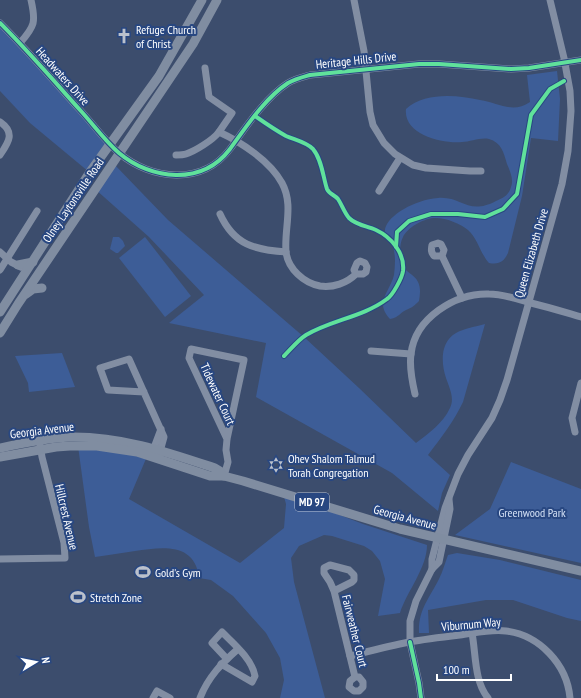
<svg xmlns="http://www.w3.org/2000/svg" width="581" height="698" font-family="'PT Sans Narrow',sans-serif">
<rect width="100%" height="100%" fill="#3c4d6d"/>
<g fill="#3d5d97">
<polygon points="0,23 110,143 89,172 30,123 0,91"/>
<path d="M557,71l3,28 -2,42 -27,-3 -9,58 -14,57c-4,8 -8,12 -19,10 -9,-10 -11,-24 -21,-33 -8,-7 -24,-13 -35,-12 -10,1 -26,10 -30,19 -4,8 -3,17 -2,25 2,10 14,12 17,20 3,6 2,13 1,19 -5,5 -6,6 -13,9 -7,3 -6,7 -16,9 -16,-17 0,-27 4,-44 1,-9 2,-19 -1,-28 -3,-7 -11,-13 -7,-21 3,-7 11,-13 18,-17 10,-6 22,-10 34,-11 24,-2 30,18 58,3 7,-3 13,-6 15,-14 3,-7 -1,-16 -4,-23 -3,-11 -6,-22 -18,-25 -8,-2 -19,3 -27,3 -20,2 -59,-8 -56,-33 19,-17 51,-14 74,-9 19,3 33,14 50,2l-3,-27z"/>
<path d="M113,163l55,57 136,117 55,51 57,55c13,-10 27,-20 34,-35 5,-10 -1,-21 -4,-30 -5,-15 -6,-36 10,-45 9,-5 19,-6 29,-9l-22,78c-9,19 -22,36 -35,53l22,20 -8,18 -4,18 -46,-38 -136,-76 10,-54 -97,-20 35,-28 -55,-58 -54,-48z"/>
<polygon points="113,237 119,237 123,241 125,246 118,253 116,253 110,249"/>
<polygon points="145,237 191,296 165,317 119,258"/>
<polygon points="62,353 75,387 29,392 28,383 15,356"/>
<path d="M78,446l70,8 -19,45 111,64 44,-35 2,-24 -3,-11 80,31 64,21c0,23 -20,46 -27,68l-22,3 7,-37 -5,-18 -8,-10 -8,-5 -32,-10 -8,-1 -25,11 -8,12 3,24 31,116h-45l4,-18 -4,-22 -14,-25 -33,-37 -22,-16 -12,-2c-4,-36 -37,-31 -64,-27 -13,2 -26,4 -40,6l-6,-30z"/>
<polygon points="511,462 581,489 581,563 455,535 490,509"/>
<path d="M457,553l43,7 81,20v41l-14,-3 -54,-18h-27l-58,10 1,23h-10c-1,-23 10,-34 20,-54 4,-8 6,-16 9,-24z"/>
</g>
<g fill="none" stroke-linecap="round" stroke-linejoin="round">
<g stroke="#828ea3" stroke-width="7">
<polyline points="354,0 364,51 370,112 373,125 384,143 395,154 413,165 426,168 470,171 481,171"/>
<path d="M0,23c28,28 54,58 80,87 13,14 25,31 39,43 32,27 83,33 111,-4 16,-22 35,-51 58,-66 7,-4 15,-6 22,-8l109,-11h20l72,5 18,-1 52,-8"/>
<path d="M20,43c15,-17 16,-21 11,-43"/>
<path d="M205,68l4,29 23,16 -13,19c22,10 51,29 63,51 12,22 2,45 4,69 2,17 18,31 34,34 13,2 27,-3 36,-12l-2,-4 3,-7 3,-2 5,2 2,4 -1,5 -3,2h-7"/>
<path d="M0,122c16,11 8,21 0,33"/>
<path d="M176,155c3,0 7,0 10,-1 9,-3 27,-14 33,-22"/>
<polyline points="379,191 400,158"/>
<path d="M220,214c14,31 35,36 66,38"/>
<polyline points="0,252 11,262 21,267"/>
<path d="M442,256l2,-6 -3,-6 -3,-1 -6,2c-1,5 -1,7 2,11h8l20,42"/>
<polyline points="0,270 37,211"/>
<polyline points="371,351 411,354"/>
<polyline points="144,392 108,390 100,368 129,359 164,437 159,455"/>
<path d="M415,394c-3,-13 -6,-27 -4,-40 4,-36 44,-61 78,-60 14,0 28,5 42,9 17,4 33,9 50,14"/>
<polyline points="575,432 572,418 581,383"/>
<polyline points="152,453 161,429"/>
<polyline points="224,476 228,462 226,450 227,439 244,360 191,349 189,358 227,439"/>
<polyline points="0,559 65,558 64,543 42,457 40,445"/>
<polyline points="432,569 432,559 445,508 458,474 468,455 492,418 500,400 507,380 562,184 568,151 571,111 570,91 564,58 550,0"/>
<polyline points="334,591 330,582 324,573 324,568 330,565 349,570 354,575 354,580 352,582 334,591 355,677 350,681 349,687 354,691 359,691 363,687 363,682 359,677 355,677"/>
<path d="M472,633c4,21 2,48 16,65"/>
<path d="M350,656c20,-5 39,-10 59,-14 17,-3 34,-5 51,-7 15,-2 31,-6 46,-4 33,4 61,33 64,67"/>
<path d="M221,664l31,18 3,-6c-3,-17 -21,-32 -33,-44l-10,11 15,16"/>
<polyline points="153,698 157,691 170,698"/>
<path d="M200,698c8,-21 22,-35 38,-49"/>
<polyline points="421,698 419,683 410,642 410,621 416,601 432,569 439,562 450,509 449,499"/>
</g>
<g stroke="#808da1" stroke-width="9">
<polyline points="18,265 33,262"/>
<polyline points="26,294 33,289 42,288"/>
<polyline points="0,312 90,172 159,76 202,0"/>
<polyline points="0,333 18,304 193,44 217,0"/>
<path d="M0,448c23,-5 46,-10 69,-11 52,-1 98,15 146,31l5,3 4,5"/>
<polyline points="0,457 56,447 70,446 97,446 137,452 210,476 224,476 243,481 400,529 581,571"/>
</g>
<g stroke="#284781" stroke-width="6">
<g id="cycleway">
<path d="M0,23c28,28 54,58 80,87 13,14 25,31 39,43 32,27 83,33 111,-4 16,-22 35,-51 58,-66 7,-4 15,-6 22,-8l109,-11h20l72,5 18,-1 52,-8"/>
<path d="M255,116c10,7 20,14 31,20 9,4 20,6 27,13 9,11 10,28 14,40 2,5 8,6 11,10 4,6 6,13 11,19 7,7 18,8 27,12 15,7 29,23 27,41 -1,7 -10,24 -16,28 -24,18 -56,21 -81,36 -8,5 -15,14 -22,21"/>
<polyline points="396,247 397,232 409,221 431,214 458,214 485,217 503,209 517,194 531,115 550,89 564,81"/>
<polyline points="410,642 419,683 421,698"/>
</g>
</g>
<use href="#cycleway" stroke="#60e19b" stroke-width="4"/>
</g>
<defs>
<g id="church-bare" transform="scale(1.2)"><path d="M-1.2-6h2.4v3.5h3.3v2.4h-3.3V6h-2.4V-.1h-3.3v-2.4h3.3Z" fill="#bbc1cc" stroke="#284781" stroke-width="2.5" paint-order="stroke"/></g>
<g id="synagogue-bare" transform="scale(1.2)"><path d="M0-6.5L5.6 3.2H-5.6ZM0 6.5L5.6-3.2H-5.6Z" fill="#bbc1cc" stroke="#284781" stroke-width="2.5" paint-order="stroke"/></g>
<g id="stadium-bare" transform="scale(1.2)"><path d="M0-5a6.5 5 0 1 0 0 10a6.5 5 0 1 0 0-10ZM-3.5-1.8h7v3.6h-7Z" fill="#bbc1cc" stroke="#284781" stroke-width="2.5" paint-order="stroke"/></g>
</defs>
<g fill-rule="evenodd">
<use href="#church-bare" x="124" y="36"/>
<use href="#synagogue-bare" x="276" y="465"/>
<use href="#stadium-bare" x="143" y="572"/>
<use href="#stadium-bare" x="78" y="597"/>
</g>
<g text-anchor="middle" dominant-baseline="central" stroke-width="4" stroke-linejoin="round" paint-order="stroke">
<rect fill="#284781" stroke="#bec8d9" stroke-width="1" x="295" y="493" width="34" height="18" rx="3"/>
<g font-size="11" font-weight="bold" fill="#fff">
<text x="312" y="502">MD 97</text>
</g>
<g font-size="12" fill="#fff" stroke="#284781" text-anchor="start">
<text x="136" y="29">Refuge Church<tspan x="136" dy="14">of Christ</tspan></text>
<text x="288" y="458">Ohev Shalom Talmud<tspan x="288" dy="14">Torah Congregation</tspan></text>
<text x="155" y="572">Gold's Gym</text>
<text x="90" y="597">Stretch Zone</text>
</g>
<g font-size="12" fill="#fff" stroke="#284781">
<text transform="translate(356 60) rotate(-6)">Heritage Hills Drive</text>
<text transform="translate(63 76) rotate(48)">Headwaters Drive</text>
<text transform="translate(73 200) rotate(-56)">Olney Laytonsville Road</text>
<text transform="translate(531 253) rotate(-74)">Queen Elizabeth Drive</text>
<text transform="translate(218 394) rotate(65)">Tidewater Court</text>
<text transform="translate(42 430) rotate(-7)">Georgia Avenue</text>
<text transform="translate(67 517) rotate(77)">Hillcrest Avenue</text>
<text transform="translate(405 517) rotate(15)">Georgia Avenue</text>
<text transform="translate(471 624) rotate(-5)">Viburnum Way</text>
<text transform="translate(355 631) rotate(76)">Fairweather Court</text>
</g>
<g font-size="12" fill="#d3e0f5" stroke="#284781">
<text x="532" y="512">Greenwood Park</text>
</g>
</g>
<g transform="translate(36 662) rotate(80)" stroke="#284781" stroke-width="3" paint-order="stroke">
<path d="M0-3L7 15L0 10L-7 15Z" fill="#ffffff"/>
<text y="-6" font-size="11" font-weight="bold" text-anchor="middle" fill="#ffffff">N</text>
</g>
<path d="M437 674v6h74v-6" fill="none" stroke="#ffffff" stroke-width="2"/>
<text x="443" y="674" font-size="12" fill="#ffffff" stroke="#284781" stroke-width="3" paint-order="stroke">100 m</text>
</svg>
